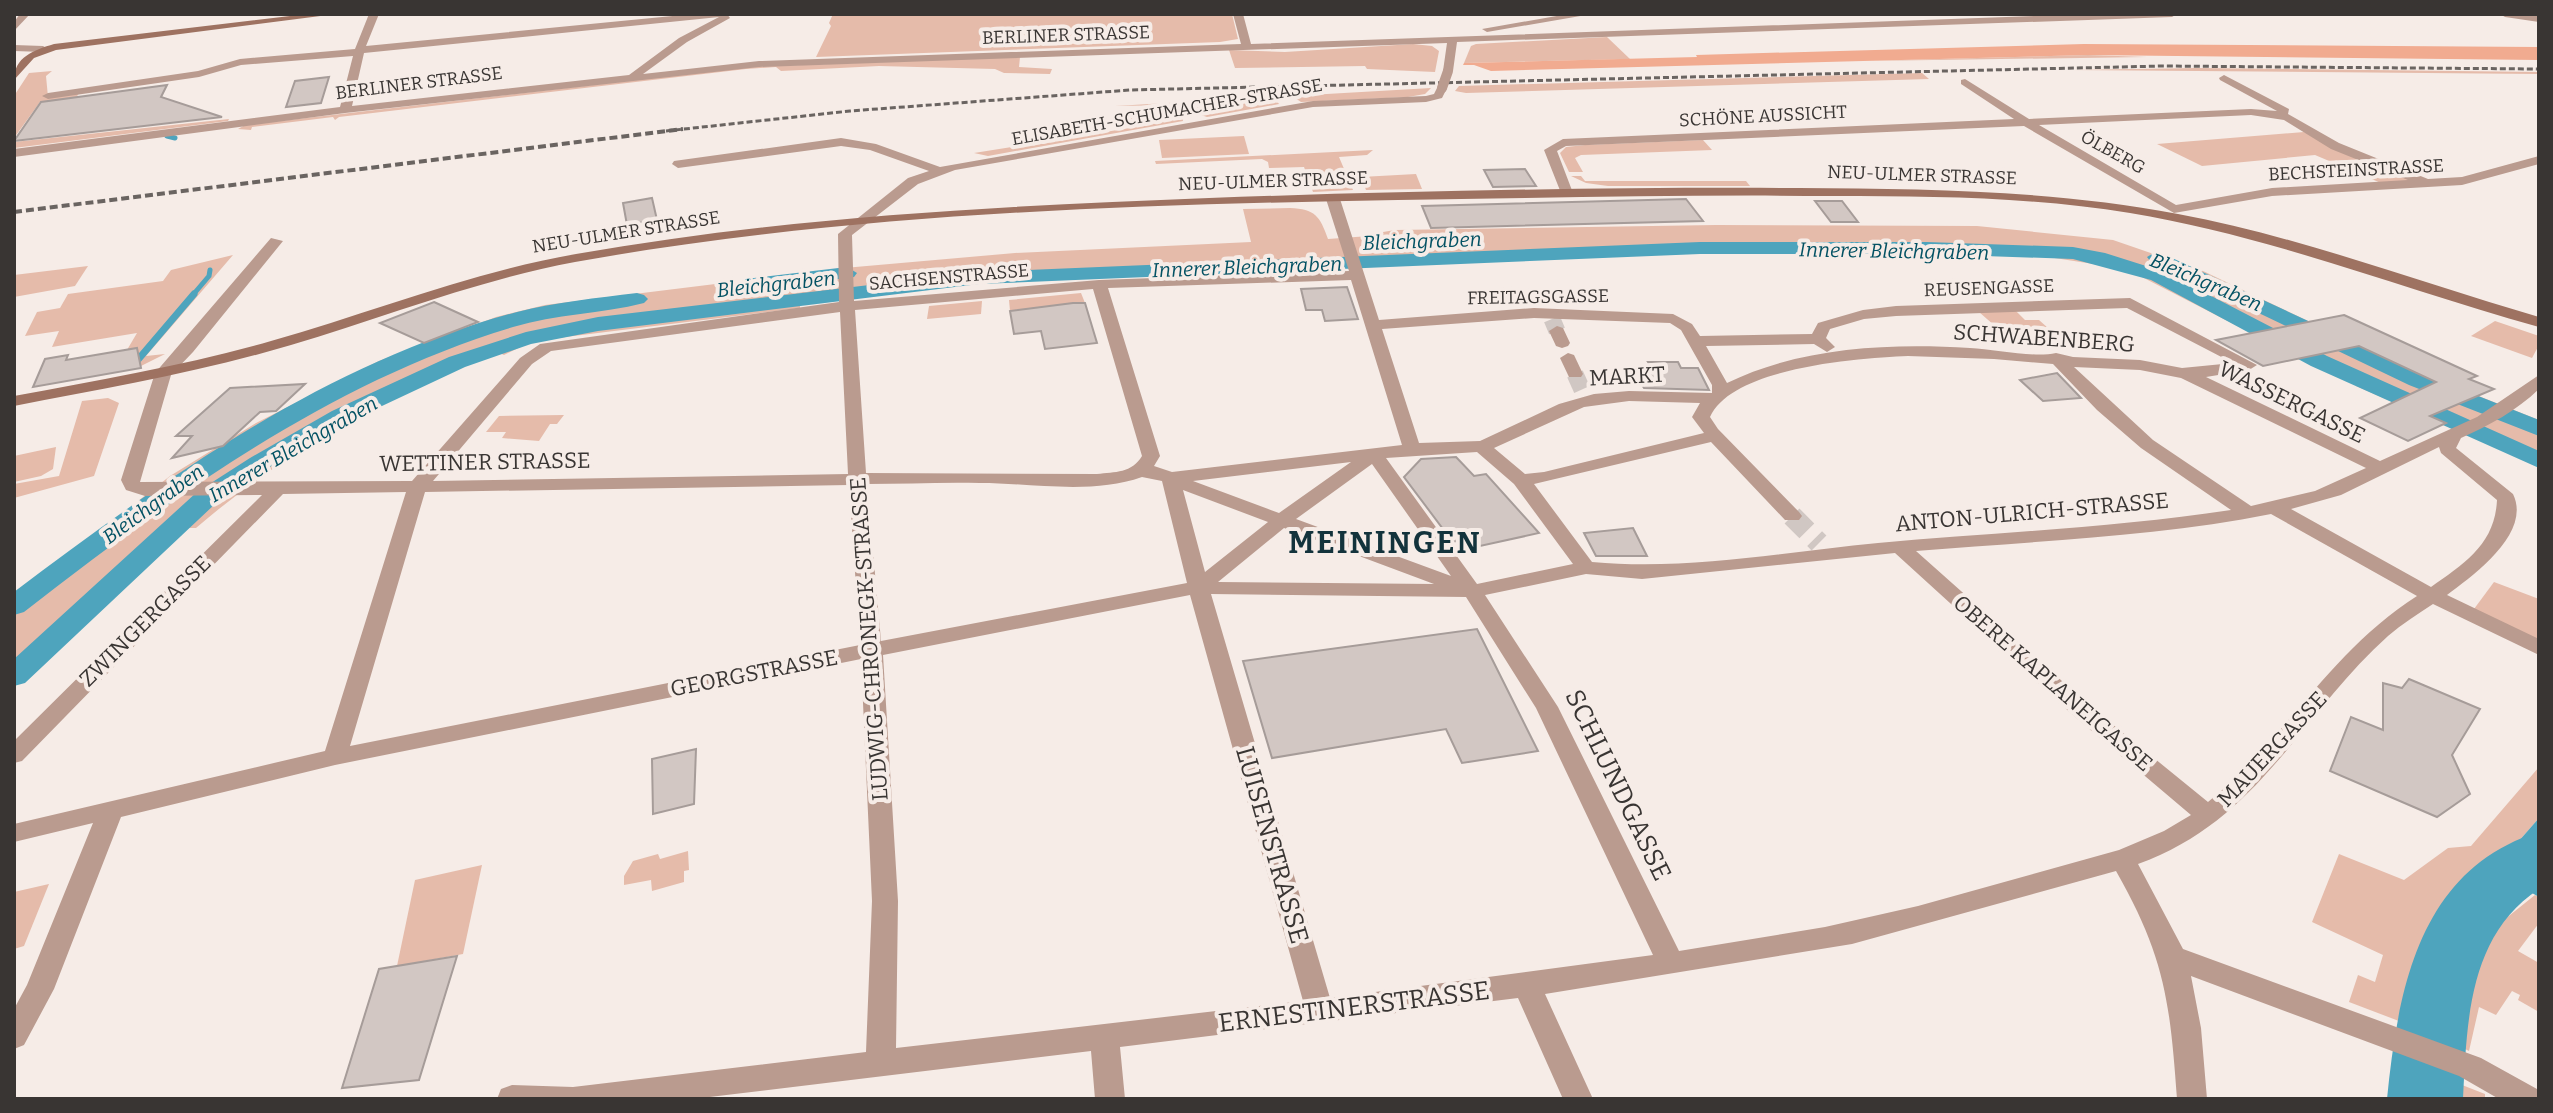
<svg xmlns="http://www.w3.org/2000/svg" width="2553" height="1113" font-family="Bitter,serif">
<rect width="100%" height="100%" fill="#f6ece7"/>
<g fill="#e5bbaa">
<polygon points="833,14 1232,14 1238,39 1220,42 816,57 831,26 829,23"/>
<polygon points="1607,37 1630,59 1464,63 1471,46 1476,44"/>
<polygon points="1413,44 1432,46 1439,51 1435,72 1367,69 1365,66 1235,68 1229,50 1285,52"/>
<polygon points="2088,55 2147,57 1865,61"/>
<polygon points="1020,57 1019,67 1052,69 1050,74 1004,73 995,69 879,66 781,71 776,67 746,69 339,117 335,120 333,117 252,127 251,130 238,129 245,125 749,67"/>
<polygon points="2197,68 2539,72 2539,74 2073,70"/>
<polygon points="52,71 46,76 48,97 79,93 76,98 40,102 14,138 14,96 29,73"/>
<polygon points="1922,73 1929,79 1466,93 1455,91 1459,86"/>
<polygon points="1431,88 1425,94 1408,97 1301,102 1295,98 1276,100 1279,104 1207,117 1171,105 1115,106"/>
<polygon points="1165,109 1182,114 1183,121 988,156 974,153 1130,128 1122,118 1115,116 1128,110"/>
<polygon points="229,119 228,121 14,148 14,142"/>
<polygon points="2304,132 2415,181 2381,183 2315,155 2202,166 2157,144"/>
<polygon points="1244,136 1249,154 1162,158 1159,140"/>
<polygon points="1703,140 1712,150 1581,155 1575,158 1583,172 1569,172 1560,153 1566,147 1585,145"/>
<polygon points="1373,150 1367,155 1339,157 1353,190 1313,192 1304,167 1269,168 1268,162 1262,159 1156,164 1155,161"/>
<polygon points="1416,174 1422,189 1366,190 1361,177"/>
<polygon points="1571,176 1581,176 1585,181 1746,181 1750,186 1608,186 1586,183"/>
<path d="M1290,208c25,1 30,8 38,31l55,-4v-3l12,-2 321,-5 261,1 136,14 90,31 200,95 136,54v46l-183,-80 6,-3 -21,-10 -8,2 -193,-99 -27,-9 -65,-10 -193,-5 -181,1 -301,14 -280,8 -130,10 -163,20v3l-267,33 -29,14 -7,-3c-108,42 -213,100 -301,176h-14l-147,142h-21v-72l156,-122 86,-53 123,-62 117,-44 49,-12 299,-37 171,-15 236,-11 -8,-33z"/>
<polygon points="233,255 146,356 165,354 141,366 114,372 137,333 52,347 59,331 25,336 37,312 60,308 68,294 163,281 171,270"/>
<polygon points="88,266 75,286 14,297 14,275"/>
<polygon points="1081,293 1085,303 1010,311 1009,300"/>
<polygon points="982,301 981,314 927,319 929,306"/>
<polygon points="2016,311 2025,320 2039,320 2048,328 1995,326 1979,312"/>
<polygon points="2495,321 2539,336 2539,345 2532,358 2471,336"/>
<polygon points="108,398 119,403 94,476 14,498 14,484 59,476 82,401"/>
<polygon points="564,415 557,424 550,424 539,441 502,438 506,432 486,432 499,416"/>
<polygon points="56,447 53,469 41,476 14,482 14,456"/>
<polygon points="2494,582 2539,599 2539,640 2474,609"/>
<polygon points="2539,767 2539,818 2511,850 2485,866 2436,935 2426,964 2412,1026 2349,1002 2358,975 2375,982 2383,955 2312,922 2339,854 2404,880 2448,848 2471,846"/>
<polygon points="688,851 689,870 684,871 684,882 652,891 651,880 624,885 624,876 633,861 658,854 660,859"/>
<polygon points="482,865 463,954 397,966 415,880"/>
<polygon points="49,884 24,946 14,949 14,892"/>
<polygon points="2535,895 2539,897 2539,923 2518,951 2539,963 2539,1012 2518,1000 2520,995 2512,991 2496,1015 2479,1007 2469,1051 2441,1037 2453,994 2454,960"/>
<polygon points="2434,1074 2485,1094 2485,1099 2435,1099"/>
</g>
<polygon fill="#f1ab90" points="2084,44 2539,47 2539,60 2088,55 1491,71 1474,65 1463,65 1464,63 1697,57 1696,55"/>
<polygon fill="#4ea4bd" points="2539,818 2539,897 2485,866 2511,850"/>
<g fill="none" stroke-linecap="round" stroke-linejoin="round">
<g stroke="#4ea4bd" stroke-width="5">
<polyline points="167,136 175,138"/>
<polyline points="192,296 209,276 210,270"/>
</g>
<polyline stroke="#4ea4bd" stroke-width="7" points="136,362 194,294"/>
<g fill="#4ea4bd" fill-rule="evenodd">
<polygon points="1700,242 1927,242 2073,247 2105,253 2165,272 2327,356 2539,451 2539,468 2311,366 2151,280 2073,259 1927,254 1700,254 979,284 598,331 531,344 465,367 350,421 268,468 215,504 25,683 14,686 14,659 197,492 250,458 332,411 449,357 526,332 598,317 979,272"/>
<polygon points="2157,251 2425,375 2539,420 2539,436 2409,385 2150,261 2147,257"/>
<polygon points="847,267 857,273 854,277 746,291 736,285 746,279"/>
<path d="M637,293l7,2 4,4 -4,4c-43,11 -88,11 -131,24 -183,55 -340,169 -489,285l-10,3v-23c152,-115 316,-231 503,-280 39,-10 80,-14 120,-19z"/>
</g>
<path fill="#4ea4bd" fill-rule="evenodd" d="M2539,832v57c-71,47 -72,133 -76,210h-76c11,-109 32,-230 152,-267z"/>
</g>
<g fill="#d2c7c3" stroke="#a69c99" stroke-width="2">
<polygon points="329,77 321,103 286,107 295,81"/>
<polygon points="167,85 161,97 222,117 14,141 41,102"/>
<polygon points="1525,169 1536,186 1493,187 1484,170"/>
<polygon points="652,198 657,220 627,225 623,203"/>
<polygon points="1686,199 1703,221 1431,228 1422,206"/>
<polygon points="1815,201 1842,201 1858,222 1831,222"/>
<polygon points="1347,287 1358,319 1325,321 1322,310 1306,310 1301,289"/>
<polygon points="434,302 478,322 424,343 380,323"/>
<polygon points="1073,303 1085,303 1097,343 1045,349 1041,331 1014,334 1010,311"/>
<polygon points="2344,315 2477,376 2469,379 2494,389 2430,416 2446,423 2408,441 2360,418 2436,382 2359,346 2263,366 2216,340"/>
<polygon points="137,348 141,368 33,387 45,359 68,355 66,360"/>
<polygon points="1648,362 1678,362 1681,368 1698,368 1709,390 1644,388 1631,367 1651,367"/>
<polygon points="2057,373 2081,398 2043,401 2020,380"/>
<polygon points="305,384 276,411 260,412 223,446 172,458 192,436 176,436 230,388"/>
<polygon points="1456,457 1474,476 1486,474 1539,533 1471,548 1466,542 1452,541 1404,477 1421,459"/>
<polygon points="1633,528 1647,556 1596,556 1584,533"/>
<polygon points="1477,629 1538,751 1462,763 1446,729 1272,758 1243,661"/>
<polygon points="2409,679 2480,709 2452,755 2470,794 2437,817 2330,771 2351,717 2383,730 2383,683 2402,688"/>
<polygon points="696,749 694,804 653,814 652,759"/>
<polygon points="457,956 419,1080 342,1088 379,969"/>
</g>
<g fill="none" stroke-linecap="round" stroke-linejoin="round">
<g stroke="#d0c7c3" stroke-width="17" stroke-dasharray="17 8" stroke-linecap="butt">
<polyline points="1552,319 1557,331"/>
<polyline points="1575,374 1584,394"/>
</g>
<polyline stroke="#d0c7c3" stroke-width="21" stroke-dasharray="21 11" stroke-linecap="butt" points="1792,516 1819,543"/>
<g fill="#ba9b8f" fill-rule="evenodd">
<polygon points="20,14 30,14 14,31 14,22"/>
<path d="M369,14h10l-13,32 327,-32h34l3,4 -43,24 -44,32 116,-13 482,-17 -8,-30h10l8,30 840,-30h86l-5,3 -715,25 -4,29 -5,3 -5,-3 4,-28 -688,24 -414,46 -331,44v-8l326,-42 13,-51 -112,9 -42,12 -151,22 -6,-3 6,-3 150,-22 42,-12 115,-10zM719,17l-40,21 -50,37 -277,31 12,-53z"/>
<polygon points="1568,14 1592,14 1487,32 1482,29"/>
<polygon points="2500,14 2539,16 2539,22 2505,17"/>
<polygon points="14,45 43,46 48,49 43,52 14,51"/>
<path d="M2224,75l65,34 -1,5 51,29 89,36 34,-2 77,-21v8l-77,21 -190,11 -98,17 -150,-87 -458,20 -9,5 16,42 -6,4 -6,-4 -17,-43 19,-11 451,-20 -53,-35v-4l4,-1 64,40 222,-10 26,2 -57,-31 -1,-2zM2251,115l33,5 47,29 77,31 -136,8 -96,17 -137,-80z"/>
<path d="M1438,86l9,2 -5,10 -16,4 -113,5 -358,63 -37,14 -66,51 2,66 245,-21 250,-9 -23,-72 7,-4 7,4 39,121 155,-12 139,6 19,10 8,12 112,-2 6,-11 45,-13 33,-4 234,-8 127,67 -8,5 -43,7 174,84 97,-44 62,-42v14c-23,22 -49,36 -78,49l-5,10 57,46c19,39 -39,81 -66,101l92,44v16l-106,-51c-15,10 -31,20 -45,32 -89,80 -128,184 -250,228l45,85 298,109 56,31 2,10h-40l-40,-23 -268,-100 10,52 6,71h-30c-7,-97 -12,-142 -61,-228l-264,73 -307,50 48,105h-30l-45,-101 -398,49 5,52h-30l-4,-48 -398,48h-196l4,-10 11,-4 61,2 293,-35 6,-151 -11,-242 -526,106 -214,52 -67,172 -30,56 -10,4v-40l13,-24 66,-162 -79,19v-18l311,-73 81,-259 -123,2 -261,267 -8,2v-22l248,-246 -117,1 -19,-6 -5,-10 34,-107 116,-135 12,3 -90,111 -22,23 -31,107 272,-1 108,-123 20,-14 299,-42 -1,-68 70,-56 21,-7 -59,-21 -29,-4 -163,22 -6,-4 2,-3 167,-23 35,6 64,23 373,-66 113,-5 8,-2zM1351,280l51,165 -230,27 -18,-6 6,-10 -52,-168zM1093,289l49,167c-10,17 -27,16 -45,18l-231,-1 -11,-163zM2127,308l106,55 -51,5 -42,-8 -67,-3 -17,-4c-23,5 -62,-4 -86,-5 -81,-5 -169,-1 -243,35l-21,-37 108,-2 13,8 8,-5 -9,-9 4,-9 34,-10 32,-3zM840,312l8,162 -415,7 99,-117 19,-13zM1534,318l136,5 11,7 31,55v8l-83,-2 -35,3 -35,10 -79,37 -61,2 -37,-114zM1908,356l86,3 59,5 44,46 44,38 90,62c-117,18 -235,22 -353,33 -94,9 -191,28 -286,19l-58,-78 177,-42 74,78h14l3,-4 -3,-4 -81,-83 -8,-12c22,-50 150,-59 198,-61zM2074,367l66,3 41,8 185,90 -51,23 -64,15 -98,-66zM1629,401l71,2 -8,14 12,16 -160,39 -19,2 -31,-26 90,-41zM2439,447l2,6 56,47c-2,44 -32,63 -66,87l-140,-78 50,-14zM1477,452l37,32 59,80 -96,20 -91,-126zM1351,462l-72,51 -86,-32zM1372,464l79,112 -155,-57zM1142,477l20,4 25,102 -306,58 -14,-157c38,0 75,-2 113,-1 52,0 111,12 162,-6zM849,485l11,160 -510,101 75,-254zM1183,490l85,32 -63,50zM2271,514l146,82c-89,57 -130,142 -209,206l-118,-96 -174,-155c119,-10 240,-14 355,-37zM1284,528l150,56 -216,-2zM1895,553l179,163 117,99 -27,16 -45,19 -201,56 -93,21 -146,24 -121,-244 -73,-112 101,-21 56,5zM1211,594l255,3 70,111 117,247 -323,43zM1190,595l113,406 -407,47 2,-147 -15,-246z"/>
<polygon points="1557,326 1563,328 1570,343 1568,346 1562,348 1556,346 1549,331"/>
<polygon points="1568,353 1574,355 1583,374 1581,377 1569,377 1560,358"/>
</g>
<g fill="#9e7261" fill-rule="evenodd">
<path d="M307,14h29l-280,36 -22,8 -20,22c0,-23 20,-30 40,-36z"/>
<path d="M1799,188c127,1 254,2 379,26 123,23 241,68 361,103v10c-137,-38 -269,-91 -409,-114 -98,-16 -197,-17 -296,-17 -103,-1 -206,0 -309,2 -316,5 -638,8 -950,64 -97,18 -190,55 -284,83 -91,27 -184,43 -277,61v-10c86,-16 173,-31 257,-55 102,-29 201,-69 305,-87 209,-37 421,-48 633,-56 196,-7 393,-11 590,-10z"/>
</g>
<polyline stroke="#6a6461" stroke-width="3" stroke-dasharray="6 3" stroke-linecap="butt" points="666,131 850,111 1130,90 2162,66 2539,69"/>
<polyline stroke="#6a6461" stroke-width="4" stroke-dasharray="8 4" stroke-linecap="butt" points="14,212 683,129"/>
<polyline stroke="#ba9b8f" stroke-width="10" points="1442,88 1448,71"/>
</g>
<g text-anchor="middle" dominant-baseline="central" stroke-width="8" stroke-linejoin="round" paint-order="stroke">
<g font-size="18" fill="#393533" stroke="#f6ece7">
<text transform="translate(1066 35) rotate(-2)">BERLINER STRASSE</text>
<text transform="translate(419 83) rotate(-7)">BERLINER STRASSE</text>
<text transform="translate(1167 112) rotate(-10)">ELISABETH-SCHUMACHER-STRASSE</text>
<text transform="translate(1763 116) rotate(-3)">SCHÖNE AUSSICHT</text>
<text transform="translate(2113 152) rotate(29)">ÖLBERG</text>
<text transform="translate(2356 170) rotate(-3)">BECHSTEINSTRASSE</text>
<text transform="translate(1922 175) rotate(2)">NEU-ULMER STRASSE</text>
<text transform="translate(1273 181) rotate(-2)">NEU-ULMER STRASSE</text>
<text transform="translate(626 232) rotate(-9)">NEU-ULMER STRASSE</text>
<text transform="translate(949 277) rotate(-5)">SACHSENSTRASSE</text>
<text transform="translate(1989 288) rotate(-2)">REUSENGASSE</text>
<text transform="translate(1538 297) rotate(-1)">FREITAGSGASSE</text>
</g>
<g font-size="20" font-style="italic" fill="#035163" stroke="#f6ece7">
<text transform="translate(1422 241) rotate(-2)">Bleichgraben</text>
<text transform="translate(1894 251) rotate(1)">Innerer Bleichgraben</text>
<text transform="translate(1247 267) rotate(-2)">Innerer Bleichgraben</text>
<text transform="translate(2206 282) rotate(23)">Bleichgraben</text>
<text transform="translate(776 284) rotate(-6)">Bleichgraben</text>
<text transform="translate(293 449) rotate(-30)">Innerer Bleichgraben</text>
<text transform="translate(153 504) rotate(-36)">Bleichgraben</text>
</g>
<g font-size="22" fill="#393533" stroke="#f6ece7">
<text transform="translate(2044 338) rotate(4)">SCHWABENBERG</text>
<text transform="translate(1627 376) rotate(-3)">MARKT</text>
<text transform="translate(2292 402) rotate(26)">WASSERGASSE</text>
<text transform="translate(485 462) rotate(-1)">WETTINER STRASSE</text>
<text transform="translate(2032 512) rotate(-5)">ANTON-ULRICH-STRASSE</text>
<text transform="translate(145 621) rotate(-45)">ZWINGERGASSE</text>
<text transform="translate(869 639) rotate(-94)">LUDWIG-CHRONEGK-STRASSE</text>
<text transform="translate(754 673) rotate(-11)">GEORGSTRASSE</text>
<text transform="translate(2053 683) rotate(41)">OBERE KAPLANEIGASSE</text>
<text transform="translate(2272 749) rotate(-47)">MAUERGASSE</text>
</g>
<g font-size="26" fill="#393533" stroke="#f6ece7">
<text transform="translate(1618 785) rotate(64)">SCHLUNDGASSE</text>
<text transform="translate(1272 845) rotate(74)">LUISENSTRASSE</text>
<text transform="translate(1354 1007) rotate(-7)">ERNESTINERSTRASSE</text>
</g>
<g font-size="30" font-weight="bold" letter-spacing="2" fill="#13333c" stroke="#f6ece7">
<text x="1385" y="543">MEININGEN</text>
</g>
</g>
<rect width="2553" height="1113" fill="none" stroke="#393533" stroke-width="32"/>
</svg>
